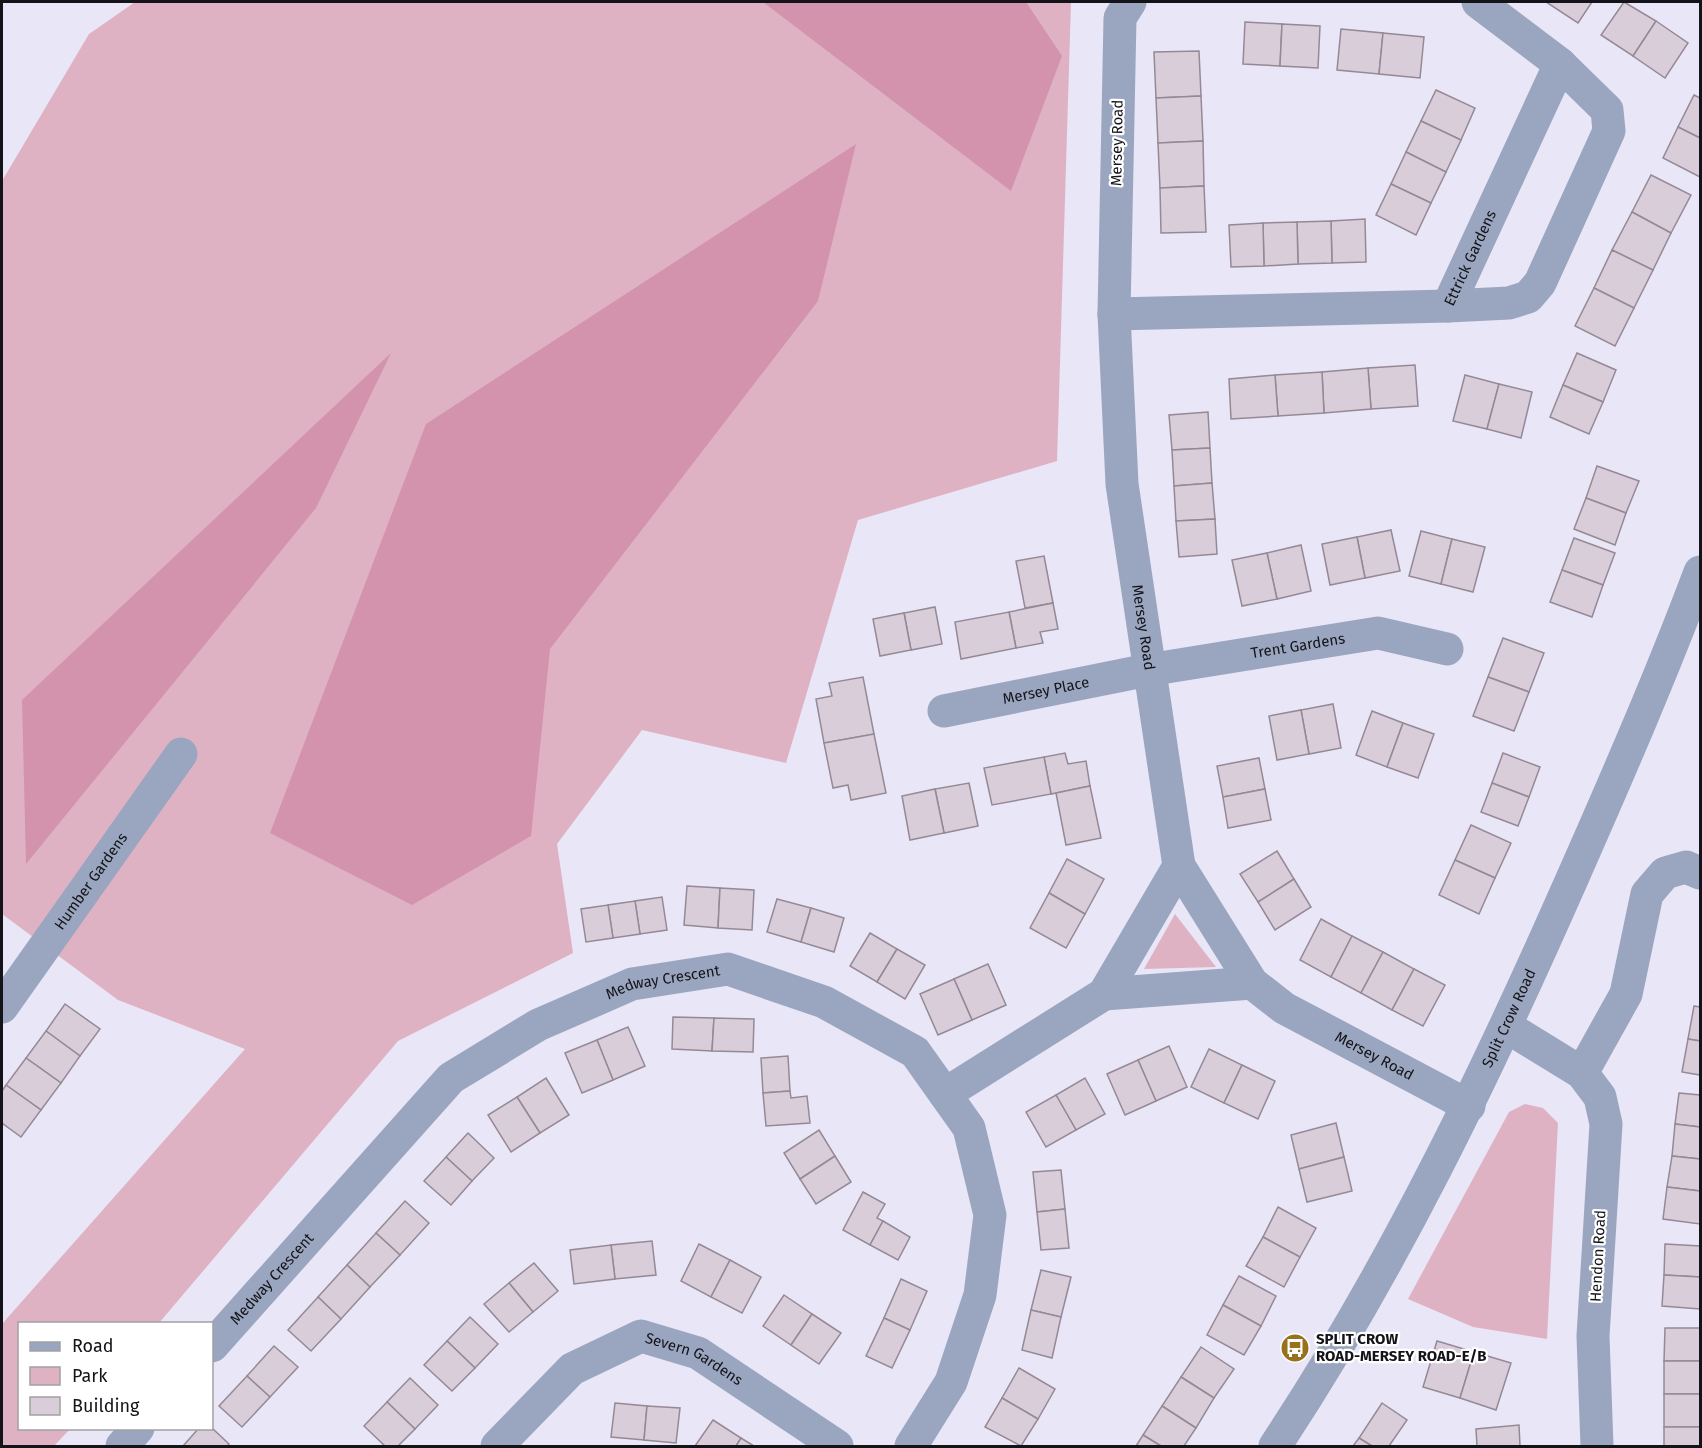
<svg xmlns="http://www.w3.org/2000/svg" width="1702" height="1448" font-family="'Fira Sans',sans-serif">
<rect width="100%" height="100%" fill="#e9e6f7"/>
<g fill="#dfb2c3">
<polygon points="135,2 1071,2 1057,461 858,520 786,763 642,730 557,844 573,953 398,1041 159,1323 20,1324 20,1428 70,1429 54,1446 2,1446 2,1324 245,1049 118,1000 2,914 2,181 89,34"/>
<polygon points="1175,914 1216,967 1144,969"/>
<polygon points="1525,1104 1543,1108 1558,1123 1547,1339 1473,1327 1408,1299 1509,1112"/>
</g>
<g fill="#d393ad">
<polygon points="763,2 1026,2 1062,56 1011,191"/>
<polygon points="856,144 818,301 550,649 531,836 412,905 270,833 426,424"/>
<polygon points="391,353 316,508 26,864 22,700"/>
</g>
<g fill="#d9cdda" stroke="#958996" stroke-width="1.5">
<polygon points="1546,2 1592,2 1578,23"/>
<polygon points="1624,2 1656,21 1633,56 1601,35"/>
<polygon points="1656,21 1688,43 1665,78 1633,56"/>
<polygon points="1245,22 1282,24 1280,66 1243,64"/>
<polygon points="1282,24 1320,26 1318,68 1280,66"/>
<polygon points="1341,29 1383,33 1379,74 1337,70"/>
<polygon points="1383,33 1424,37 1420,78 1379,74"/>
<polygon points="1199,51 1201,96 1156,98 1154,52"/>
<polygon points="1436,90 1475,108 1461,140 1421,121"/>
<polygon points="1694,95 1700,98 1700,138 1678,127"/>
<polygon points="1201,96 1203,141 1158,143 1156,98"/>
<polygon points="1421,121 1461,140 1446,172 1406,152"/>
<polygon points="1678,127 1700,138 1700,177 1663,158"/>
<polygon points="1203,141 1204,186 1160,188 1158,143"/>
<polygon points="1406,152 1446,172 1431,203 1391,184"/>
<polygon points="1651,175 1691,195 1671,233 1632,212"/>
<polygon points="1391,184 1431,203 1416,235 1376,215"/>
<polygon points="1204,186 1206,232 1161,233 1160,188"/>
<polygon points="1632,212 1671,233 1653,270 1612,250"/>
<polygon points="1365,219 1366,262 1332,263 1331,221"/>
<polygon points="1331,221 1332,263 1298,264 1297,222"/>
<polygon points="1297,222 1298,264 1264,266 1263,223"/>
<polygon points="1263,223 1264,266 1231,267 1229,225"/>
<polygon points="1612,250 1653,270 1634,308 1594,288"/>
<polygon points="1594,288 1634,308 1615,346 1575,326"/>
<polygon points="1577,353 1616,370 1603,402 1563,385"/>
<polygon points="1415,365 1418,406 1371,409 1368,368"/>
<polygon points="1368,368 1371,409 1324,413 1322,372"/>
<polygon points="1322,372 1324,413 1278,416 1275,375"/>
<polygon points="1275,375 1278,416 1231,419 1229,379"/>
<polygon points="1465,375 1499,384 1487,429 1453,421"/>
<polygon points="1499,384 1532,392 1521,438 1487,429"/>
<polygon points="1563,385 1603,402 1589,434 1550,417"/>
<polygon points="1208,412 1210,448 1172,450 1169,415"/>
<polygon points="1210,448 1212,483 1174,486 1172,450"/>
<polygon points="1597,466 1639,481 1626,513 1586,498"/>
<polygon points="1212,483 1215,519 1176,521 1174,486"/>
<polygon points="1586,498 1626,513 1615,545 1574,529"/>
<polygon points="1215,519 1217,554 1179,557 1176,521"/>
<polygon points="1391,530 1400,571 1365,578 1357,537"/>
<polygon points="1421,531 1452,539 1441,584 1409,576"/>
<polygon points="1357,537 1365,578 1330,585 1322,544"/>
<polygon points="1574,538 1615,553 1603,585 1562,570"/>
<polygon points="1452,539 1485,547 1473,592 1441,584"/>
<polygon points="1301,545 1311,591 1277,599 1267,553"/>
<polygon points="1267,553 1277,599 1242,606 1232,560"/>
<polygon points="1044,556 1053,603 1025,608 1016,561"/>
<polygon points="1562,570 1603,585 1592,617 1550,602"/>
<polygon points="1053,603 1058,629 1040,632 1043,643 1016,648 1009,612"/>
<polygon points="935,607 942,644 911,650 904,613"/>
<polygon points="1009,612 1016,648 961,659 955,622"/>
<polygon points="904,613 911,650 880,656 873,619"/>
<polygon points="1503,638 1544,653 1529,692 1488,677"/>
<polygon points="863,677 874,734 824,743 816,699 832,696 829,683"/>
<polygon points="1488,677 1529,692 1514,731 1473,716"/>
<polygon points="1333,704 1341,748 1309,754 1301,710"/>
<polygon points="1301,710 1309,754 1277,760 1269,716"/>
<polygon points="1372,711 1403,723 1387,767 1356,755"/>
<polygon points="1403,723 1434,734 1418,778 1387,767"/>
<polygon points="874,734 886,793 851,800 848,785 833,788 824,743"/>
<polygon points="1065,753 1068,764 1086,761 1090,786 1051,794 1044,757"/>
<polygon points="1503,753 1540,767 1529,797 1492,783"/>
<polygon points="1044,757 1051,794 992,805 984,768"/>
<polygon points="1259,758 1265,789 1223,797 1217,766"/>
<polygon points="969,783 978,826 944,833 935,789"/>
<polygon points="1492,783 1529,797 1518,826 1481,812"/>
<polygon points="1090,786 1101,838 1066,845 1056,793"/>
<polygon points="935,789 944,833 910,840 902,796"/>
<polygon points="1265,789 1271,820 1228,828 1223,797"/>
<polygon points="1471,825 1511,843 1495,878 1455,860"/>
<polygon points="1277,851 1294,879 1258,902 1240,874"/>
<polygon points="1067,859 1104,879 1085,914 1049,893"/>
<polygon points="1455,860 1495,878 1479,914 1439,895"/>
<polygon points="1294,879 1311,907 1275,930 1258,902"/>
<polygon points="687,886 720,888 718,928 684,925"/>
<polygon points="720,888 754,890 752,930 718,928"/>
<polygon points="1049,893 1085,914 1066,948 1030,928"/>
<polygon points="662,897 667,930 640,934 635,901"/>
<polygon points="777,899 811,908 801,942 767,932"/>
<polygon points="635,901 640,934 613,938 608,905"/>
<polygon points="608,905 613,938 586,942 581,909"/>
<polygon points="811,908 844,918 834,952 801,942"/>
<polygon points="1321,919 1352,936 1331,977 1300,960"/>
<polygon points="870,933 897,949 877,982 850,966"/>
<polygon points="1352,936 1383,952 1361,993 1331,977"/>
<polygon points="897,949 925,965 905,999 877,982"/>
<polygon points="1383,952 1414,969 1392,1010 1361,993"/>
<polygon points="988,964 1006,1005 972,1020 954,979"/>
<polygon points="1414,969 1445,985 1423,1026 1392,1010"/>
<polygon points="954,979 972,1020 938,1035 920,994"/>
<polygon points="65,1004 100,1029 80,1056 46,1031"/>
<polygon points="1694,1006 1700,1007 1700,1041 1688,1039"/>
<polygon points="673,1017 714,1018 712,1051 672,1049"/>
<polygon points="714,1018 754,1019 753,1052 712,1051"/>
<polygon points="628,1027 645,1066 613,1080 597,1040"/>
<polygon points="46,1031 80,1056 61,1083 26,1058"/>
<polygon points="1688,1039 1700,1041 1700,1075 1682,1072"/>
<polygon points="597,1040 613,1080 582,1093 565,1053"/>
<polygon points="1169,1046 1187,1087 1156,1101 1138,1060"/>
<polygon points="1209,1049 1242,1065 1224,1103 1191,1087"/>
<polygon points="788,1056 790,1091 763,1093 761,1058"/>
<polygon points="26,1058 61,1083 41,1110 6,1085"/>
<polygon points="1138,1060 1156,1101 1125,1115 1107,1074"/>
<polygon points="1242,1065 1275,1081 1258,1119 1224,1103"/>
<polygon points="546,1078 569,1115 540,1133 517,1097"/>
<polygon points="1085,1078 1105,1114 1076,1130 1056,1095"/>
<polygon points="6,1085 41,1110 21,1137 2,1123 2,1091"/>
<polygon points="790,1091 791,1098 807,1096 810,1123 766,1126 763,1093"/>
<polygon points="1679,1093 1700,1095 1700,1127 1675,1124"/>
<polygon points="1056,1095 1076,1130 1046,1147 1026,1112"/>
<polygon points="517,1097 540,1133 511,1152 488,1115"/>
<polygon points="1336,1123 1344,1157 1299,1169 1291,1135"/>
<polygon points="1675,1124 1700,1127 1700,1159 1672,1156"/>
<polygon points="819,1130 835,1156 800,1179 784,1153"/>
<polygon points="468,1133 494,1158 472,1181 446,1157"/>
<polygon points="835,1156 851,1182 816,1204 800,1179"/>
<polygon points="1672,1156 1700,1159 1700,1191 1667,1187"/>
<polygon points="446,1157 472,1181 451,1205 424,1181"/>
<polygon points="1344,1157 1352,1191 1307,1202 1299,1169"/>
<polygon points="1061,1170 1065,1209 1037,1212 1033,1172"/>
<polygon points="1667,1187 1700,1191 1700,1224 1663,1219"/>
<polygon points="863,1192 885,1204 877,1218 883,1221 870,1245 843,1230"/>
<polygon points="405,1201 429,1223 400,1255 376,1233"/>
<polygon points="1278,1207 1316,1228 1300,1257 1263,1237"/>
<polygon points="1065,1209 1069,1248 1041,1250 1037,1212"/>
<polygon points="883,1221 910,1237 898,1260 870,1245"/>
<polygon points="376,1233 400,1255 370,1287 347,1265"/>
<polygon points="1263,1237 1300,1257 1284,1287 1246,1266"/>
<polygon points="652,1241 656,1275 615,1279 611,1245"/>
<polygon points="699,1244 730,1260 711,1297 681,1281"/>
<polygon points="1665,1244 1700,1246 1700,1277 1664,1275"/>
<polygon points="611,1245 615,1279 574,1284 570,1250"/>
<polygon points="730,1260 761,1277 742,1313 711,1297"/>
<polygon points="534,1263 558,1291 533,1312 509,1283"/>
<polygon points="347,1265 370,1287 341,1319 318,1297"/>
<polygon points="1041,1270 1071,1277 1061,1317 1031,1310"/>
<polygon points="1664,1275 1700,1277 1700,1309 1662,1306"/>
<polygon points="1239,1276 1276,1296 1261,1326 1223,1305"/>
<polygon points="901,1279 927,1291 910,1330 884,1318"/>
<polygon points="509,1283 533,1312 509,1332 484,1304"/>
<polygon points="784,1295 812,1314 791,1345 763,1326"/>
<polygon points="318,1297 341,1319 311,1351 288,1330"/>
<polygon points="1223,1305 1261,1326 1244,1355 1207,1335"/>
<polygon points="1031,1310 1061,1317 1052,1358 1022,1350"/>
<polygon points="812,1314 841,1333 819,1364 791,1345"/>
<polygon points="470,1317 498,1344 475,1368 447,1341"/>
<polygon points="884,1318 910,1330 892,1368 866,1356"/>
<polygon points="1665,1328 1700,1328 1700,1361 1664,1361"/>
<polygon points="447,1341 475,1368 452,1391 424,1365"/>
<polygon points="1437,1341 1474,1352 1460,1398 1423,1387"/>
<polygon points="274,1346 298,1367 270,1397 247,1376"/>
<polygon points="1201,1347 1234,1369 1214,1398 1181,1377"/>
<polygon points="1474,1352 1511,1363 1496,1410 1460,1398"/>
<rect x="1664" y="1361" width="36" height="33"/>
<polygon points="1019,1368 1055,1389 1038,1419 1002,1398"/>
<polygon points="247,1376 270,1397 242,1427 219,1406"/>
<polygon points="1181,1377 1214,1398 1196,1428 1162,1406"/>
<polygon points="410,1378 438,1405 415,1429 387,1402"/>
<rect x="1664" y="1394" width="36" height="33"/>
<polygon points="1002,1398 1038,1419 1021,1446 985,1427"/>
<polygon points="387,1402 415,1429 398,1446 385,1446 364,1426"/>
<polygon points="615,1403 647,1406 644,1440 611,1437"/>
<polygon points="1382,1403 1407,1420 1389,1446 1372,1446 1359,1438"/>
<polygon points="647,1406 680,1408 676,1443 644,1440"/>
<polygon points="1162,1406 1196,1428 1184,1446 1161,1446 1143,1435"/>
<polygon points="713,1420 741,1438 736,1446 695,1446"/>
<polygon points="1519,1425 1520,1446 1477,1446 1476,1429"/>
<rect x="1664" y="1427" width="36" height="19"/>
<polygon points="199,1428 212,1428 229,1444 227,1446 183,1446"/>
<polygon points="1143,1435 1161,1446 1136,1446"/>
<polygon points="741,1438 754,1446 736,1446"/>
<polygon points="1359,1438 1372,1446 1353,1446"/>
</g>
<g fill="none" stroke-linecap="round" stroke-linejoin="round">
<g stroke="#9aa6bf" stroke-width="33">
<path id="s1" d="M1130,2l-10,16 -6,296 8,170 57,382 73,117 32,25 185,98"/>
<polyline points="1448,306 1509,303 1528,297 1540,283 1609,131 1607,110 1560,64"/>
<path id="s2" d="M1114,314l334,-8 112,-242 -82,-62"/>
<path id="s3" d="M944,711l204,-41 230,-37 69,16"/>
<polyline points="1104,994 1252,983"/>
<path id="s4" d="M2,1007l179,-253"/>
<polyline points="1507,1027 1582,1073 1600,1097 1606,1124 1593,1336 1597,1446"/>
<polyline points="1582,1073 1626,994 1647,894 1665,873 1686,867 1700,873"/>
<polyline points="945,1094 1104,994 1179,866"/>
<path id="s5" d="M212,1346l239,-268 87,-53 94,-41 96,-15 96,33 91,50 54,76 21,87 -10,80 -29,87 -40,64"/>
<polyline points="122,1446 138,1428"/>
<path id="s6" d="M497,1446l75,-77 69,-33 57,17 139,93"/>
<path id="s7" d="M1275,1446c118,-178 211,-372 297,-567 45,-102 89,-203 128,-307"/>
</g>
</g>
<defs>
<g id="bus-disc" transform="scale(1.5)"><circle r="9.5" fill="#97711c" stroke="#fff"/><path d="M-5-6H5V4H4V6H2V4H-2V6H-4V4H-5ZM-3.5-4V0h7V-4ZM-3.5 1.2v1.5H-2V1.2ZM2 1.2v1.5H3.5V1.2Z" fill="#fff"/></g>
</defs>
<g fill-rule="evenodd">
<use href="#bus-disc" x="1295" y="1348"/>
</g>
<g text-anchor="middle" dominant-baseline="central" stroke-width="4.5" stroke-linejoin="round" paint-order="stroke">
<g font-size="15" fill="#141319" stroke="#fff">
<text transform="translate(1117 143) rotate(-89)">Mersey Road</text>
<text stroke="none"><textPath href="#s2" startOffset="387">Ettrick Gardens</textPath></text>
<text stroke="none"><textPath href="#s1" startOffset="630">Mersey Road</textPath></text>
<text stroke="none"><textPath href="#s3" startOffset="360">Trent Gardens</textPath></text>
<text stroke="none"><textPath href="#s3" startOffset="104">Mersey Place</textPath></text>
<text stroke="none"><textPath href="#s4" startOffset="154">Humber Gardens</textPath></text>
<text stroke="none"><textPath href="#s5" startOffset="594">Medway Crescent</textPath></text>
<text stroke="none"><textPath href="#s7" startOffset="488">Split Crow Road</textPath></text>
<text stroke="none"><textPath href="#s1" startOffset="1152">Mersey Road</textPath></text>
<text transform="translate(1598 1256) rotate(-87)">Hendon Road</text>
<text stroke="none"><textPath href="#s5" startOffset="90">Medway Crescent</textPath></text>
<text stroke="none"><textPath href="#s6" startOffset="242">Severn Gardens</textPath></text>
</g>
<g font-size="15" font-weight="bold" fill="#141319" stroke="#fff" text-anchor="start">
<text x="1316" y="1339">SPLIT CROW<tspan x="1316" dy="17">ROAD-MERSEY ROAD-E/B</tspan></text>
</g>
</g>
<rect width="1702" height="1448" fill="none" stroke="#141319" stroke-width="6"/>
<rect x="18" y="1322" width="195" height="108" fill="#ffffff" stroke="#a1a1a3" stroke-width="1.5"/>
<rect x="30" y="1342" width="30" height="9" fill="#9aa6bf" stroke="#a1a1a3" stroke-width="1.5"/>
<text x="72" y="1352" font-size="18" fill="#141319">Road</text>
<rect x="30" y="1367" width="30" height="18" fill="#dfb2c3" stroke="#a1a1a3" stroke-width="1.5"/>
<text x="72" y="1382" font-size="18" fill="#141319">Park</text>
<rect x="30" y="1397" width="30" height="18" fill="#d9cdda" stroke="#a1a1a3" stroke-width="1.5"/>
<text x="72" y="1412" font-size="18" fill="#141319">Building</text>
</svg>
